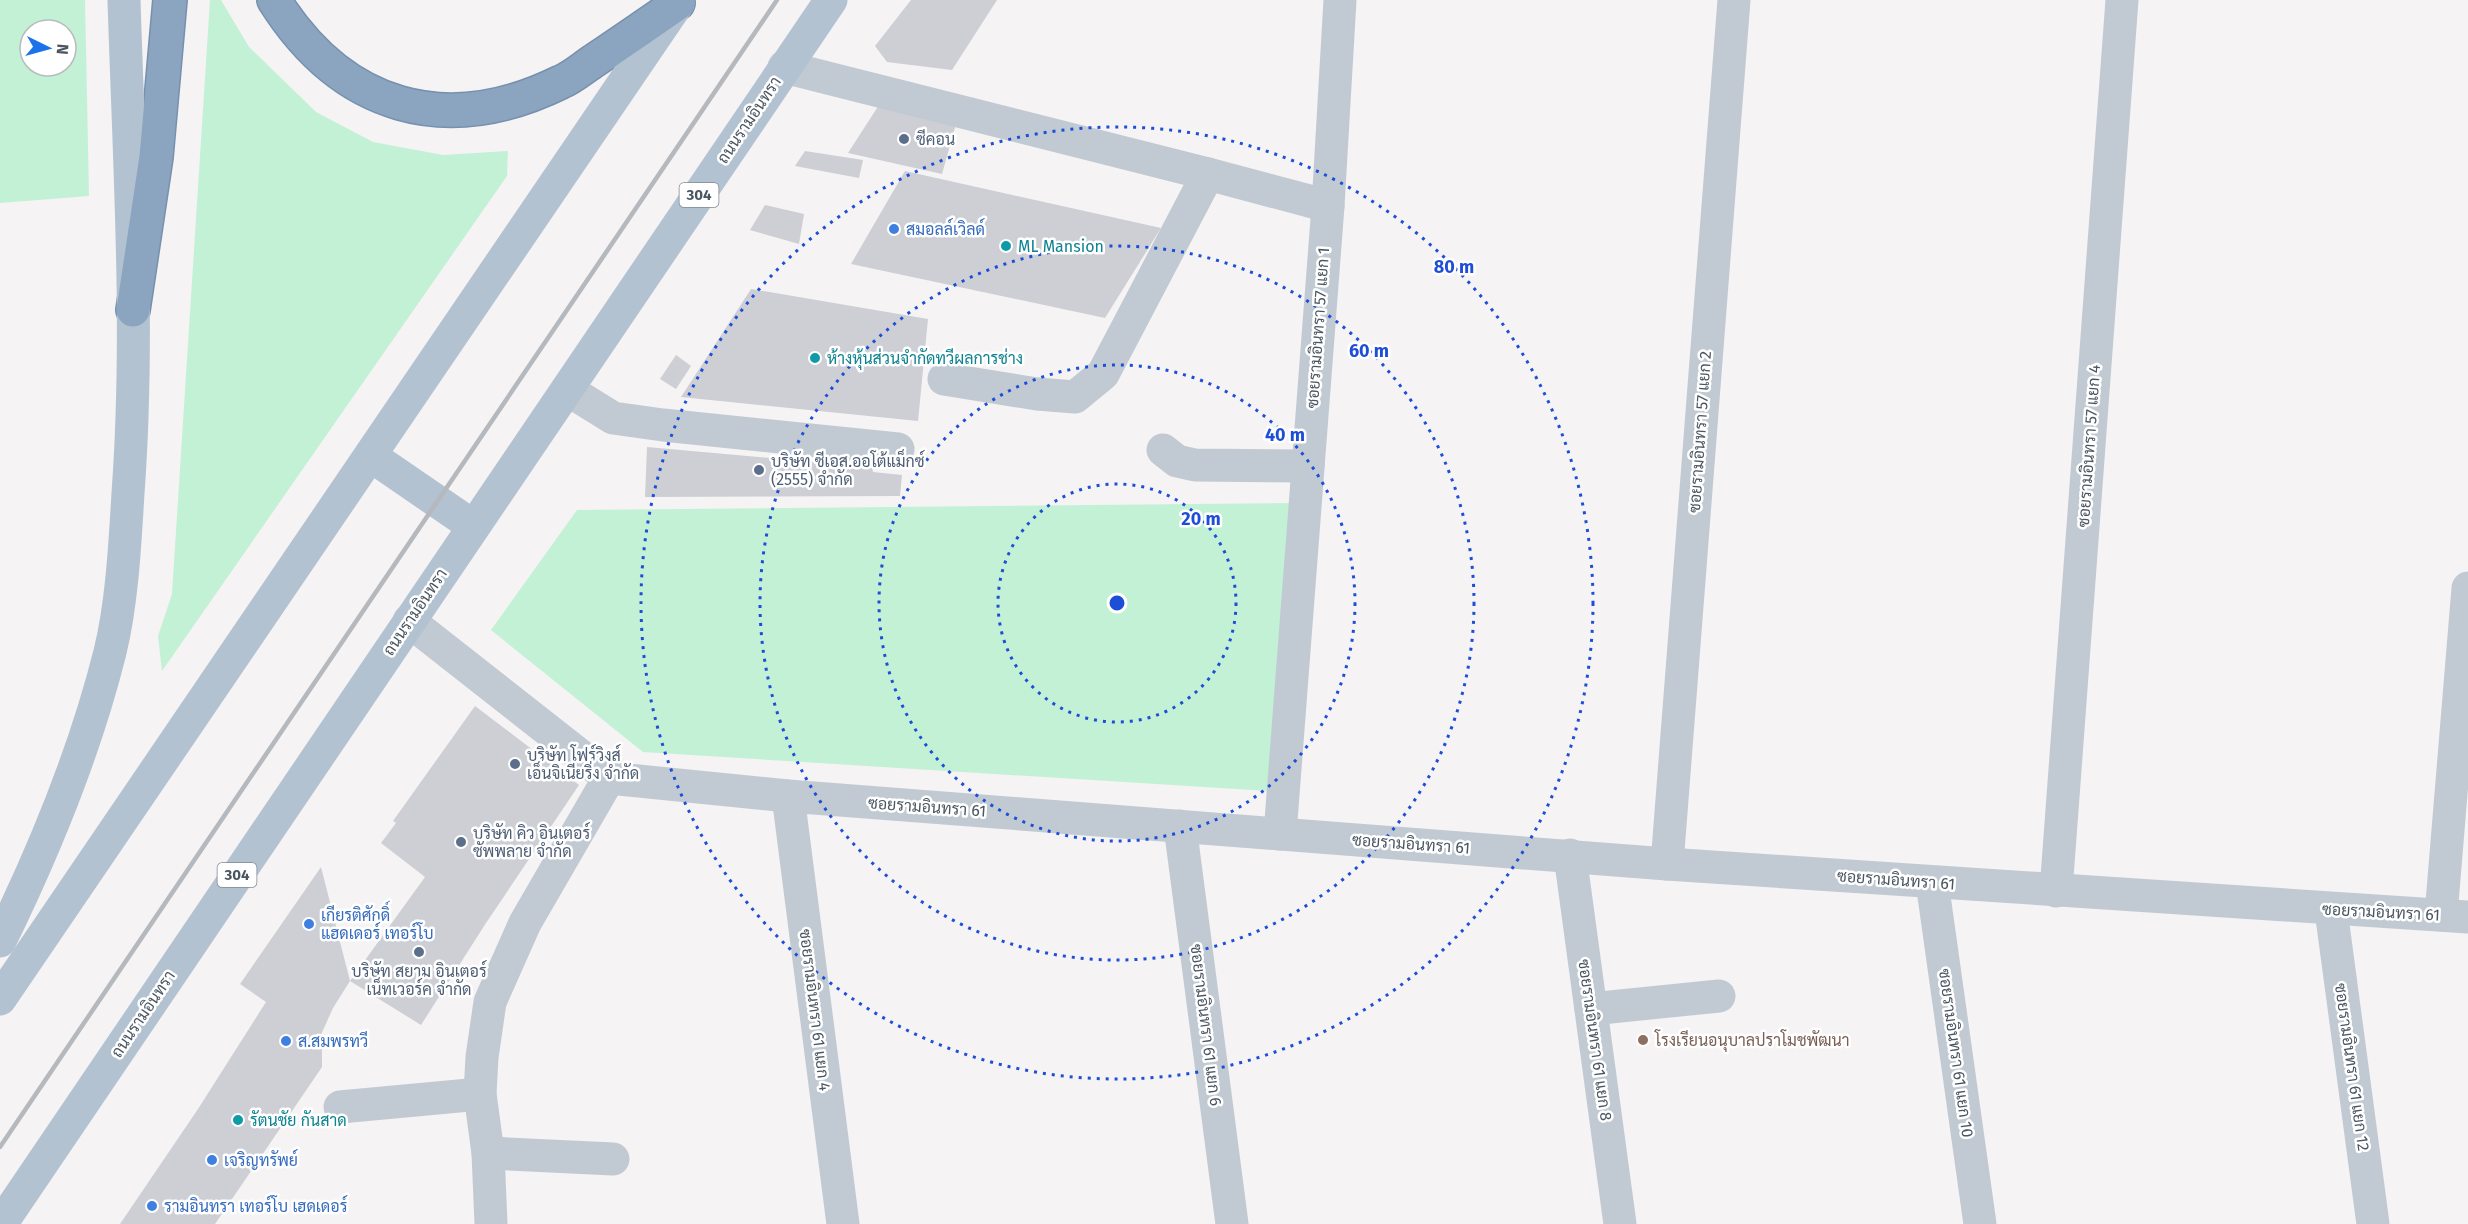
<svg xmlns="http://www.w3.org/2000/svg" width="2468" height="1224" font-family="'Fira Sans',Sarabun,sans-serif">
<rect width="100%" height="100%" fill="#f5f3f3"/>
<g fill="#c3f1d5" fill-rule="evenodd">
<path d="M0,0h85l4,196 -89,7zM30,30h36v36h-36z"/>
<polygon points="210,0 221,0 249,47 316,112 373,142 443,155 508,151 507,176 162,671 158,636 172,594"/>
<polygon points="1291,503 1268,791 643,752 491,630 577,510"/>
</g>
<g fill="#cdcfd5">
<polygon points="911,0 997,0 952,70 887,62 875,46"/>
<polygon points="879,105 956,124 942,174 848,153"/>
<polygon points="805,151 863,160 859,178 795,166"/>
<polygon points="905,171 1161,228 1105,318 851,264"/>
<polygon points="765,205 804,214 799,244 750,230"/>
<polygon points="751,289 928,319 918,421 681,397"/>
<polygon points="676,355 691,366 676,389 660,379"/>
<polygon points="647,447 872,467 873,472 902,475 900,496 645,497"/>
<polygon points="475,706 579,785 486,923 421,1025 350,981 425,877 381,843 396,823 393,821"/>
<polygon points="321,867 350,981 333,1008 319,1039 322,1044 322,1067 215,1224 120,1224 198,1109 266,1002 240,984"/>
</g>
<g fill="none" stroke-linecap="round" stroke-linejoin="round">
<g stroke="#7690ad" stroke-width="36">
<g id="highway">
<path d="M274,0c68,108 171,139 287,82 12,-5 23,-15 34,-22 28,-19 56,-38 83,-57"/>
<polyline points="133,310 156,157 170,0"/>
</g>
</g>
<g stroke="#c1cad2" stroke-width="33">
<polyline points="784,67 1208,174 1328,206"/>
<polyline points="944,379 1037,394 1075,397 1103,374 1208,174"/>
<polyline points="568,390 613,418 663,425 898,449"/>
<polyline points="1163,450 1177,461 1195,465 1308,466"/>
<polyline points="409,621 609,778 788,796 1667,864 2468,917"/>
<polyline points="788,796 843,1224"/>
<polyline points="1180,826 1232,1224"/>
<polyline points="1280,834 1328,206 1340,0"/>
<polyline points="1570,855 1620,1224"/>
<polyline points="1667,864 1734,0"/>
<polyline points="1932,882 1980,1224"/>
<polyline points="2056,891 2122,0"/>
<polyline points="2331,910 2373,1224"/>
<polyline points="2441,915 2468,588"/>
<polyline points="1591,1009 1719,996"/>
<polyline points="340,1107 480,1094"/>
<polyline points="488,1153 613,1159"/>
<polyline points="491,1224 488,1153 480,1094 482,1057 490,1002 525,923 609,778"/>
</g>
<g stroke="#b3c2d1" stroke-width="33">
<polyline points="371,456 473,526"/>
<path d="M0,941c45,-92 85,-189 110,-289 12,-49 15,-108 18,-159 12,-163 1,-329 -4,-493"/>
<polyline points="0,999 678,3"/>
<polyline points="1,1224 831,0"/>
</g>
<use href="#highway" stroke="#8ba5c1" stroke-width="33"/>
<polyline stroke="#b5b8bd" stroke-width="4.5" points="0,1147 777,0"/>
</g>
<g fill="none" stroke="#1d4ed8" stroke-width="3" stroke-dasharray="3 6">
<circle cx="1117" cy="603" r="119"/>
<circle cx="1117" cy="603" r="238"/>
<circle cx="1117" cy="603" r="357"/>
<circle cx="1117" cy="603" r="476"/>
</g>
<g fill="#5c6f8a" stroke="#fff" stroke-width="2">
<circle cx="904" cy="139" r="6"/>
<circle cx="759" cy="470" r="6"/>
<circle cx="515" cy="764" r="6"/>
<circle cx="461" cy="842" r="6"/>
<circle cx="419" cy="952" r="6"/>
</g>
<g fill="#3f7fe0" stroke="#fff" stroke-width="2">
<circle cx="894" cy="229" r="6"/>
<circle cx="309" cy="924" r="6"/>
<circle cx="286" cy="1041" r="6"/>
<circle cx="212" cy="1160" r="6"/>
<circle cx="152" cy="1206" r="6"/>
</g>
<g fill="#0f9aa8" stroke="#fff" stroke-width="2">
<circle cx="1006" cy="246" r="6"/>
<circle cx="815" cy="358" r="6"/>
<circle cx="238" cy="1120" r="6"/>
</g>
<circle fill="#8d6e63" stroke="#fff" stroke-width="2" cx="1643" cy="1040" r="6"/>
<g text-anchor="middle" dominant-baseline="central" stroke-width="5" stroke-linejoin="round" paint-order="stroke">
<g fill="#fff" stroke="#808990" stroke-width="1.5">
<rect x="679.5" y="183" width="39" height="24" rx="4.5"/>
<rect x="217.5" y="863" width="39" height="24" rx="4.5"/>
</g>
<g font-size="15" font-weight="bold" fill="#4a5661">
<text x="699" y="195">304</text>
<text x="237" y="875">304</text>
</g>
<g font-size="16" fill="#4a5661" stroke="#fff">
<text transform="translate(749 120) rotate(-56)">ถนนรามอินทรา</text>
<text transform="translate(1318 328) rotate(-86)">ซอยรามอินทรา 57 แยก 1</text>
<text transform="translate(1700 432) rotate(-86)">ซอยรามอินทรา 57 แยก 2</text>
<text transform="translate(2089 446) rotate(-86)">ซอยรามอินทรา 57 แยก 4</text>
<text transform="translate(415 612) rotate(-56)">ถนนรามอินทรา</text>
<text transform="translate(927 807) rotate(4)">ซอยรามอินทรา 61</text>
<text transform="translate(1411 844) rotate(4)">ซอยรามอินทรา 61</text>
<text transform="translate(1896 880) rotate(4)">ซอยรามอินทรา 61</text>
<text transform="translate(2381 912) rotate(3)">ซอยรามอินทรา 61</text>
<text transform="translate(815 1010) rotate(83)">ซอยรามอินทรา 61 แยก 4</text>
<text transform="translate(143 1014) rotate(-56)">ถนนรามอินทรา</text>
<text transform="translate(1206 1025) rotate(83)">ซอยรามอินทรา 61 แยก 6</text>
<text transform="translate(1595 1040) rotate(82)">ซอยรามอินทรา 61 แยก 8</text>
<text transform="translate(1956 1053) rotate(82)">ซอยรามอินทรา 61 แยก 10</text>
<text transform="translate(2352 1067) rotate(82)">ซอยรามอินทรา 61 แยก 12</text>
</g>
<g font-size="16" fill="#4e5e75" stroke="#fff" text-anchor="start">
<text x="916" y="139">ซีคอน</text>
<text x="771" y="461">บริษัท ซีเอส.ออโต้แม็กซ์<tspan x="771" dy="18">(2555) จำกัด</tspan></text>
<text x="527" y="755">บริษัท โฟร์วิงส์<tspan x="527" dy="18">เอ็นจิเนียริ่ง จำกัด</tspan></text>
<text x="473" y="833">บริษัท คิว อินเตอร์<tspan x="473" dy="18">ซัพพลาย จำกัด</tspan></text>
<text x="419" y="971" text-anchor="middle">บริษัท สยาม อินเตอร์<tspan x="419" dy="18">เน็ทเวอร์ค จำกัด</tspan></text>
</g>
<g font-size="16" fill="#366cbe" stroke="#fff" text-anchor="start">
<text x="906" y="229">สมอลล์เวิลด์</text>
<text x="321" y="915">เกียรติศักดิ์<tspan x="321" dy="18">แฮดเดอร์ เทอร์โบ</tspan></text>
<text x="298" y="1041">ส.สมพรทวี</text>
<text x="224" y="1160">เจริญทรัพย์</text>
<text x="164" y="1206">รามอินทรา เทอร์โบ เฮดเดอร์</text>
</g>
<g font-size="16" fill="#0d838f" stroke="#fff" text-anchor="start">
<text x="1018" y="246">ML Mansion</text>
<text x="827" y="358">ห้างหุ้นส่วนจำกัดทวีผลการช่าง</text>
<text x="250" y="1120">รัตนชัย กันสาด</text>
</g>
<g font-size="16" fill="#785e54" stroke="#fff" text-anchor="start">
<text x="1655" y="1040">โรงเรียนอนุบาลปราโมชพัฒนา</text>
</g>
</g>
<circle cx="1117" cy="603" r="9" fill="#1d4ed8" stroke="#fff" stroke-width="3"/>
<g font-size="18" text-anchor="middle" font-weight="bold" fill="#1d4ed8" stroke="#fff" stroke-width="5" stroke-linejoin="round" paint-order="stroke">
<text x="1454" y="273">80 m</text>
<text x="1369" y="357">60 m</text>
<text x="1285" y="441">40 m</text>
<text x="1201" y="525">20 m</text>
</g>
<g transform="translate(48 48) rotate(95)"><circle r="28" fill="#ffffff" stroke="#b7bbc0" stroke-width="1.5"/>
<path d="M0-4.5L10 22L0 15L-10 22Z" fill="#1a73e8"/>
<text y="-9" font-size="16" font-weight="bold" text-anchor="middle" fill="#4a5661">N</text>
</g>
</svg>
